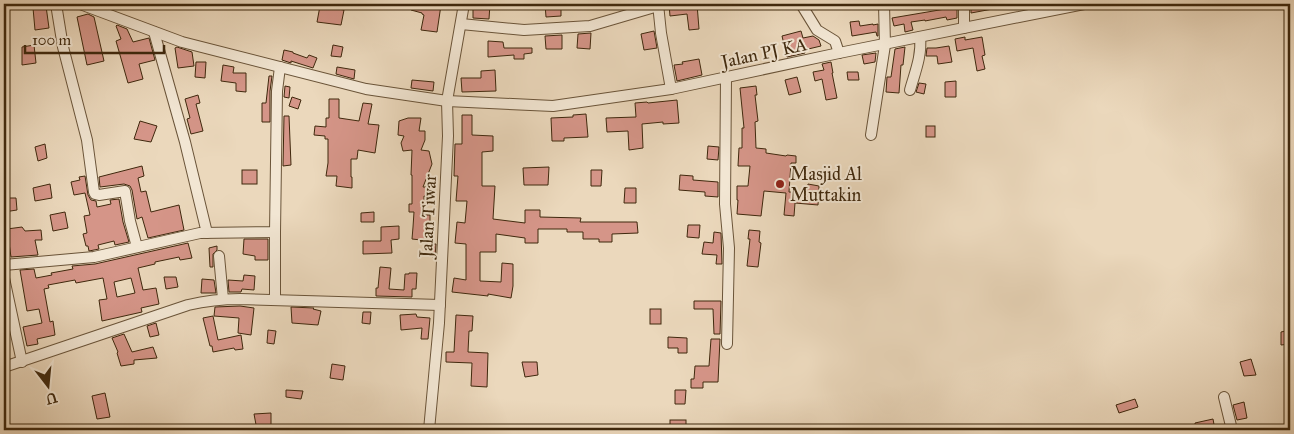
<svg xmlns="http://www.w3.org/2000/svg" width="1294" height="434" font-family="'IM FELL Great Primer',serif">
<rect width="100%" height="100%" fill="#ebd8bc"/>
<filter id="stains"><feTurbulence type="fractalNoise" baseFrequency=".004" numOctaves="4"/><feColorMatrix values="0 0 0 0 .2 0 0 0 0 .09 0 0 0 0 .02 0 0 0 .5 -.17"/></filter>
<radialGradient id="worn" r=".72"><stop offset=".6" stop-color="#630" stop-opacity="0"/><stop offset="1" stop-color="#630" stop-opacity=".3"/></radialGradient>
<g fill="#d59588" stroke="#3f280d" fill-rule="evenodd">
<polygon points="413,4 435,4 441,5 437,32 421,30 424,15 422,14 422,13 411,10"/>
<polygon points="473,4 490,4 489,19 473,18"/>
<polygon points="545,4 561,4 561,16 546,17"/>
<polygon points="669,4 697,4 699,29 689,30 687,14 670,16"/>
<polygon points="976,4 998,4 998,8 971,13 971,5"/>
<polygon points="46,6 49,28 35,30 33,8"/>
<polygon points="320,6 344,10 341,25 317,22"/>
<polygon points="957,7 957,18 947,20 946,17 925,21 925,20 911,22 913,30 905,32 904,24 894,26 892,18"/>
<polygon points="88,14 94,17 104,61 87,65 77,17"/>
<polygon points="859,21 860,26 873,24 873,25 878,24 878,36 877,36 876,32 852,36 850,22"/>
<polygon points="117,25 127,29 133,42 149,38 155,60 139,64 143,79 128,83 116,41 121,39 116,26"/>
<polygon points="654,31 657,48 644,50 641,34"/>
<polygon points="801,31 803,38 813,36 819,40 821,46 804,50 805,53 787,57 782,36"/>
<polygon points="591,33 590,49 577,48 578,34"/>
<polygon points="562,35 562,49 546,49 545,36"/>
<polygon points="965,37 965,40 982,37 985,55 982,56 985,69 977,71 973,48 957,51 955,39"/>
<polygon points="488,41 503,42 504,48 532,48 532,53 524,54 524,59 514,59 514,55 488,57"/>
<polygon points="34,45 36,63 22,65 22,47"/>
<polygon points="333,45 343,47 341,57 331,56"/>
<polygon points="949,46 952,62 938,64 937,56 926,56 927,48 936,48"/>
<polygon points="177,47 192,52 194,66 178,68 175,48"/>
<polygon points="905,47 903,65 901,65 899,93 886,92 887,77 891,77 895,49"/>
<polygon points="284,50 293,52 293,53 307,58 309,55 317,58 313,68 291,61 291,63 282,60"/>
<polygon points="876,53 875,62 864,64 862,55"/>
<polygon points="699,59 702,75 677,81 674,65 683,64 682,62"/>
<polygon points="196,62 206,62 205,78 195,77"/>
<polygon points="831,62 833,73 832,73 837,98 826,100 822,79 815,81 813,72 824,70 822,64"/>
<polygon points="223,65 234,67 233,73 246,73 246,92 236,91 236,83 221,81"/>
<polygon points="337,67 355,70 354,79 336,74"/>
<polygon points="495,70 496,91 462,92 461,78 481,78 481,71"/>
<polygon points="847,72 858,72 859,80 848,80"/>
<polygon points="269,76 272,76 270,91 270,122 262,122 262,103 266,103"/>
<polygon points="797,77 801,92 789,95 785,80"/>
<polygon points="412,80 434,82 433,91 411,88"/>
<polygon points="956,81 956,97 945,97 945,82"/>
<polygon points="919,83 926,84 924,94 916,92"/>
<polygon points="285,86 290,87 289,98 284,97"/>
<polygon points="756,86 757,95 755,95 758,121 755,122 756,148 766,149 766,153 786,156 787,155 796,156 796,163 791,163 789,192 807,193 808,184 819,186 818,205 795,203 794,216 784,215 786,193 764,191 761,216 737,214 738,200 737,200 737,186 748,186 750,166 738,166 739,148 742,148 742,128 744,128 740,88"/>
<polygon points="198,95 200,103 196,104 203,131 191,134 187,119 190,118 185,99"/>
<polygon points="292,97 301,100 298,109 289,106"/>
<polygon points="329,99 339,99 339,118 359,121 363,103 372,104 368,124 379,125 375,153 358,150 357,159 351,159 351,177 352,177 352,188 336,186 337,176 326,176 328,163 328,139 325,139 325,136 314,135 315,126 326,127 326,118 329,118"/>
<polygon points="677,100 679,123 663,124 663,122 642,124 643,148 629,150 628,131 607,132 606,118 636,117 635,103 647,102 648,103"/>
<polygon points="586,114 588,137 564,138 564,141 552,141 551,118 573,117 573,115"/>
<polygon points="462,115 472,115 472,135 493,136 493,151 482,152 482,186 495,186 493,219 525,223 525,210 540,210 540,217 581,218 580,222 637,222 638,233 612,234 612,242 599,242 599,239 583,239 583,232 567,232 567,229 538,229 538,243 525,243 525,238 496,234 496,252 480,252 480,281 501,282 502,263 513,264 513,286 511,298 488,294 488,296 452,292 454,278 466,280 466,244 455,243 457,222 465,223 467,201 456,201 458,176 454,176 455,144 462,144"/>
<polygon points="284,116 289,116 291,165 283,166"/>
<polygon points="408,118 421,118 419,131 425,131 425,140 421,150 429,151 432,164 423,187 429,187 429,196 424,196 424,215 430,215 430,228 431,228 430,241 412,239 413,227 414,212 409,212 409,204 412,204 412,175 411,175 412,150 403,151 401,143 404,136 398,135 399,121"/>
<polygon points="140,121 157,126 151,142 134,139"/>
<rect x="926" y="126" width="9" height="11"/>
<polygon points="45,144 47,158 38,161 35,147"/>
<polygon points="708,146 719,147 718,160 707,159"/>
<polygon points="142,166 144,176 138,178 141,192 146,191 151,212 179,205 184,230 148,238 142,217 137,219 132,190 130,186 124,184 100,187 99,177"/>
<polygon points="549,167 548,185 524,185 523,168"/>
<rect x="242" y="170" width="15" height="14"/>
<polygon points="591,170 602,170 601,186 591,186"/>
<polygon points="680,175 693,176 693,180 718,182 718,197 705,196 705,192 679,190"/>
<polygon points="85,176 88,195 91,200 96,201 97,207 111,204 110,200 119,199 123,222 129,242 115,245 114,241 98,245 99,249 89,251 88,246 86,246 83,234 87,233 84,216 90,215 85,193 74,195 71,182 80,180 79,177"/>
<polygon points="50,184 52,198 35,201 33,188"/>
<polygon points="625,188 636,188 636,203 624,203"/>
<polygon points="4,198 16,198 17,210 4,212"/>
<polygon points="65,212 68,228 53,231 50,215"/>
<polygon points="374,212 374,222 361,222 361,213"/>
<polygon points="688,225 700,225 699,238 687,237"/>
<polygon points="399,226 399,239 391,240 392,253 363,254 363,241 381,241 381,227"/>
<polygon points="22,227 25,231 41,230 42,240 35,240 38,255 11,257 7,229"/>
<polygon points="749,230 760,231 759,242 761,243 758,267 747,266 750,239 748,239"/>
<polygon points="714,232 721,233 722,264 716,264 717,255 702,254 704,242 713,243"/>
<polygon points="244,239 268,239 268,260 255,260 255,256 243,254"/>
<path d="M188,243l4,15 -12,2 -1,-3 -24,5v2l-17,4 5,22 13,-2 3,16 -18,4 1,4 -40,9 -3,-21 8,-1 -4,-21 -27,5 -1,-3 -27,5 1,3 -5,1 6,33 3,-1 2,14 -18,4 1,5 -11,2 -4,-19 19,-4 -3,-14 -12,2 -7,-41 14,-1 2,9 16,-3 -1,-2 22,-4 -1,-3 23,-2zM131,278l4,15 -18,4 -3,-15z"/>
<polygon points="429,244 436,244 435,257 428,256"/>
<polygon points="217,246 217,250 213,254 213,267 210,267 209,248"/>
<polygon points="380,267 391,268 389,289 404,290 405,274 409,274 409,273 417,273 416,289 412,289 412,297 376,296 376,288 378,288"/>
<polygon points="244,275 255,276 254,290 242,289 241,292 229,292 228,280 243,281"/>
<polygon points="164,277 176,277 178,287 166,289"/>
<polygon points="202,279 214,280 216,293 201,293"/>
<polygon points="694,301 721,301 720,334 714,334 713,309 694,309"/>
<polygon points="240,306 254,308 251,335 238,333 239,318 214,316 215,307"/>
<polygon points="291,307 314,308 313,309 321,311 318,325 292,323"/>
<rect x="650" y="309" width="11" height="15"/>
<polygon points="363,312 371,312 370,324 362,323"/>
<polygon points="416,314 417,317 430,318 428,339 421,339 422,328 401,330 400,315"/>
<polygon points="456,315 473,316 472,331 469,331 468,352 488,353 487,387 471,386 472,363 446,362 446,352 454,352"/>
<polygon points="213,316 218,340 241,335 243,349 235,350 234,348 213,352 212,346 210,346 203,318"/>
<polygon points="156,323 159,335 150,337 147,326"/>
<polygon points="268,330 276,331 274,344 267,343"/>
<polygon points="1290,330 1290,344 1281,345 1281,332"/>
<polygon points="124,334 132,352 153,347 157,358 134,360 134,364 121,366 117,353 118,352 112,338"/>
<polygon points="668,337 687,338 687,353 678,353 678,348 668,348"/>
<polygon points="711,339 720,339 718,382 703,382 703,388 691,388 691,379 694,379 695,366 709,366"/>
<polygon points="1251,359 1256,375 1244,376 1240,362"/>
<polygon points="522,362 537,362 538,375 525,377"/>
<polygon points="332,364 345,366 343,380 330,378"/>
<polygon points="286,390 303,391 301,399 286,397"/>
<polygon points="675,390 686,390 685,404 675,404"/>
<polygon points="105,393 110,417 97,419 92,396"/>
<polygon points="1135,399 1138,407 1119,413 1116,405"/>
<polygon points="1244,402 1247,418 1237,420 1233,405"/>
<polygon points="271,413 271,429 257,430 254,414"/>
<polygon points="1213,419 1215,430 1195,430 1195,423"/>
<rect x="670" y="420" width="16" height="10"/>
</g>
<g fill="none" stroke-linecap="round" stroke-linejoin="round">
<g stroke="#6a5439" stroke-width="12">
<g id="street">
<polyline points="56,4 63,47 87,140 94,192 95,194 99,195 125,191 130,221 137,247"/>
<polyline points="80,4 182,42 366,89 447,101 553,106 671,89 839,53 1084,4"/>
<polyline points="658,4 661,33 671,89"/>
<polyline points="801,4 817,30 835,41 839,53"/>
<polyline points="461,24 524,30 590,26 658,6"/>
<polyline points="964,28 964,4"/>
<polyline points="154,32 185,142 207,233"/>
<polyline points="726,78 725,204 729,248 727,344"/>
<path d="M910,90c5,-18 12,-34 10,-53"/>
<polyline points="871,135 885,45 884,4"/>
<polyline points="219,256 223,299"/>
<polyline points="4,265 94,257 200,233 275,232 277,91 280,67"/>
<polyline points="4,278 22,362"/>
<polyline points="275,300 275,232"/>
<path d="M4,367l184,-62c17,-4 34,-6 52,-6l200,6"/>
<polyline points="1224,397 1232,430"/>
<polyline points="429,430 439,323 448,136 447,101 464,4"/>
</g>
</g>
<use href="#street" stroke="#f2e6d3" stroke-width="10"/>
</g>
<circle fill="#8f2418" stroke="#f2e6d3" stroke-width="2" cx="780" cy="184" r="5"/>
<g text-anchor="middle" dominant-baseline="central" stroke-width="4" stroke-linejoin="round" paint-order="stroke">
<g font-size="18" fill="#3f280d" stroke="#f2e6d3">
<text transform="translate(764 53) rotate(-12)">Jalan PJ KA</text>
<text transform="translate(428 216) rotate(-87)">Jalan Tiwar</text>
</g>
<g font-size="18" fill="#3f280d" stroke="#f2e6d3" text-anchor="start">
<text x="790" y="174">Masjid Al<tspan x="790" dy="21">Muttakin</tspan></text>
</g>
</g>
<rect width="1294" height="434" fill="none" stroke="#ebd8bc" stroke-width="20"/>
<rect x="5" y="5" width="1284" height="424" fill="none" stroke="#3f280d" stroke-width="2.5"/>
<rect x="10" y="10" width="1274" height="414" fill="none" stroke="#3f280d"/>
<g transform="translate(48 386) rotate(164)" stroke="#f2e6d3" stroke-width="4" paint-order="stroke">
<path d="M0-4L9 19L0 12L-9 19Z" fill="#3f280d"/>
<text y="-8" font-size="14" font-weight="bold" text-anchor="middle" fill="#3f280d">U</text>
</g>
<path d="M25 45v8h139v-8" fill="none" stroke="#3f280d" stroke-width="2.5"/>
<text x="32" y="45" font-size="15" fill="#3f280d" stroke="#f2e6d3" stroke-width="4" paint-order="stroke">100 m</text>
<rect width="100%" height="100%" filter="url(#stains)"/>
<rect width="100%" height="100%" fill="url(#worn)"/>
</svg>
